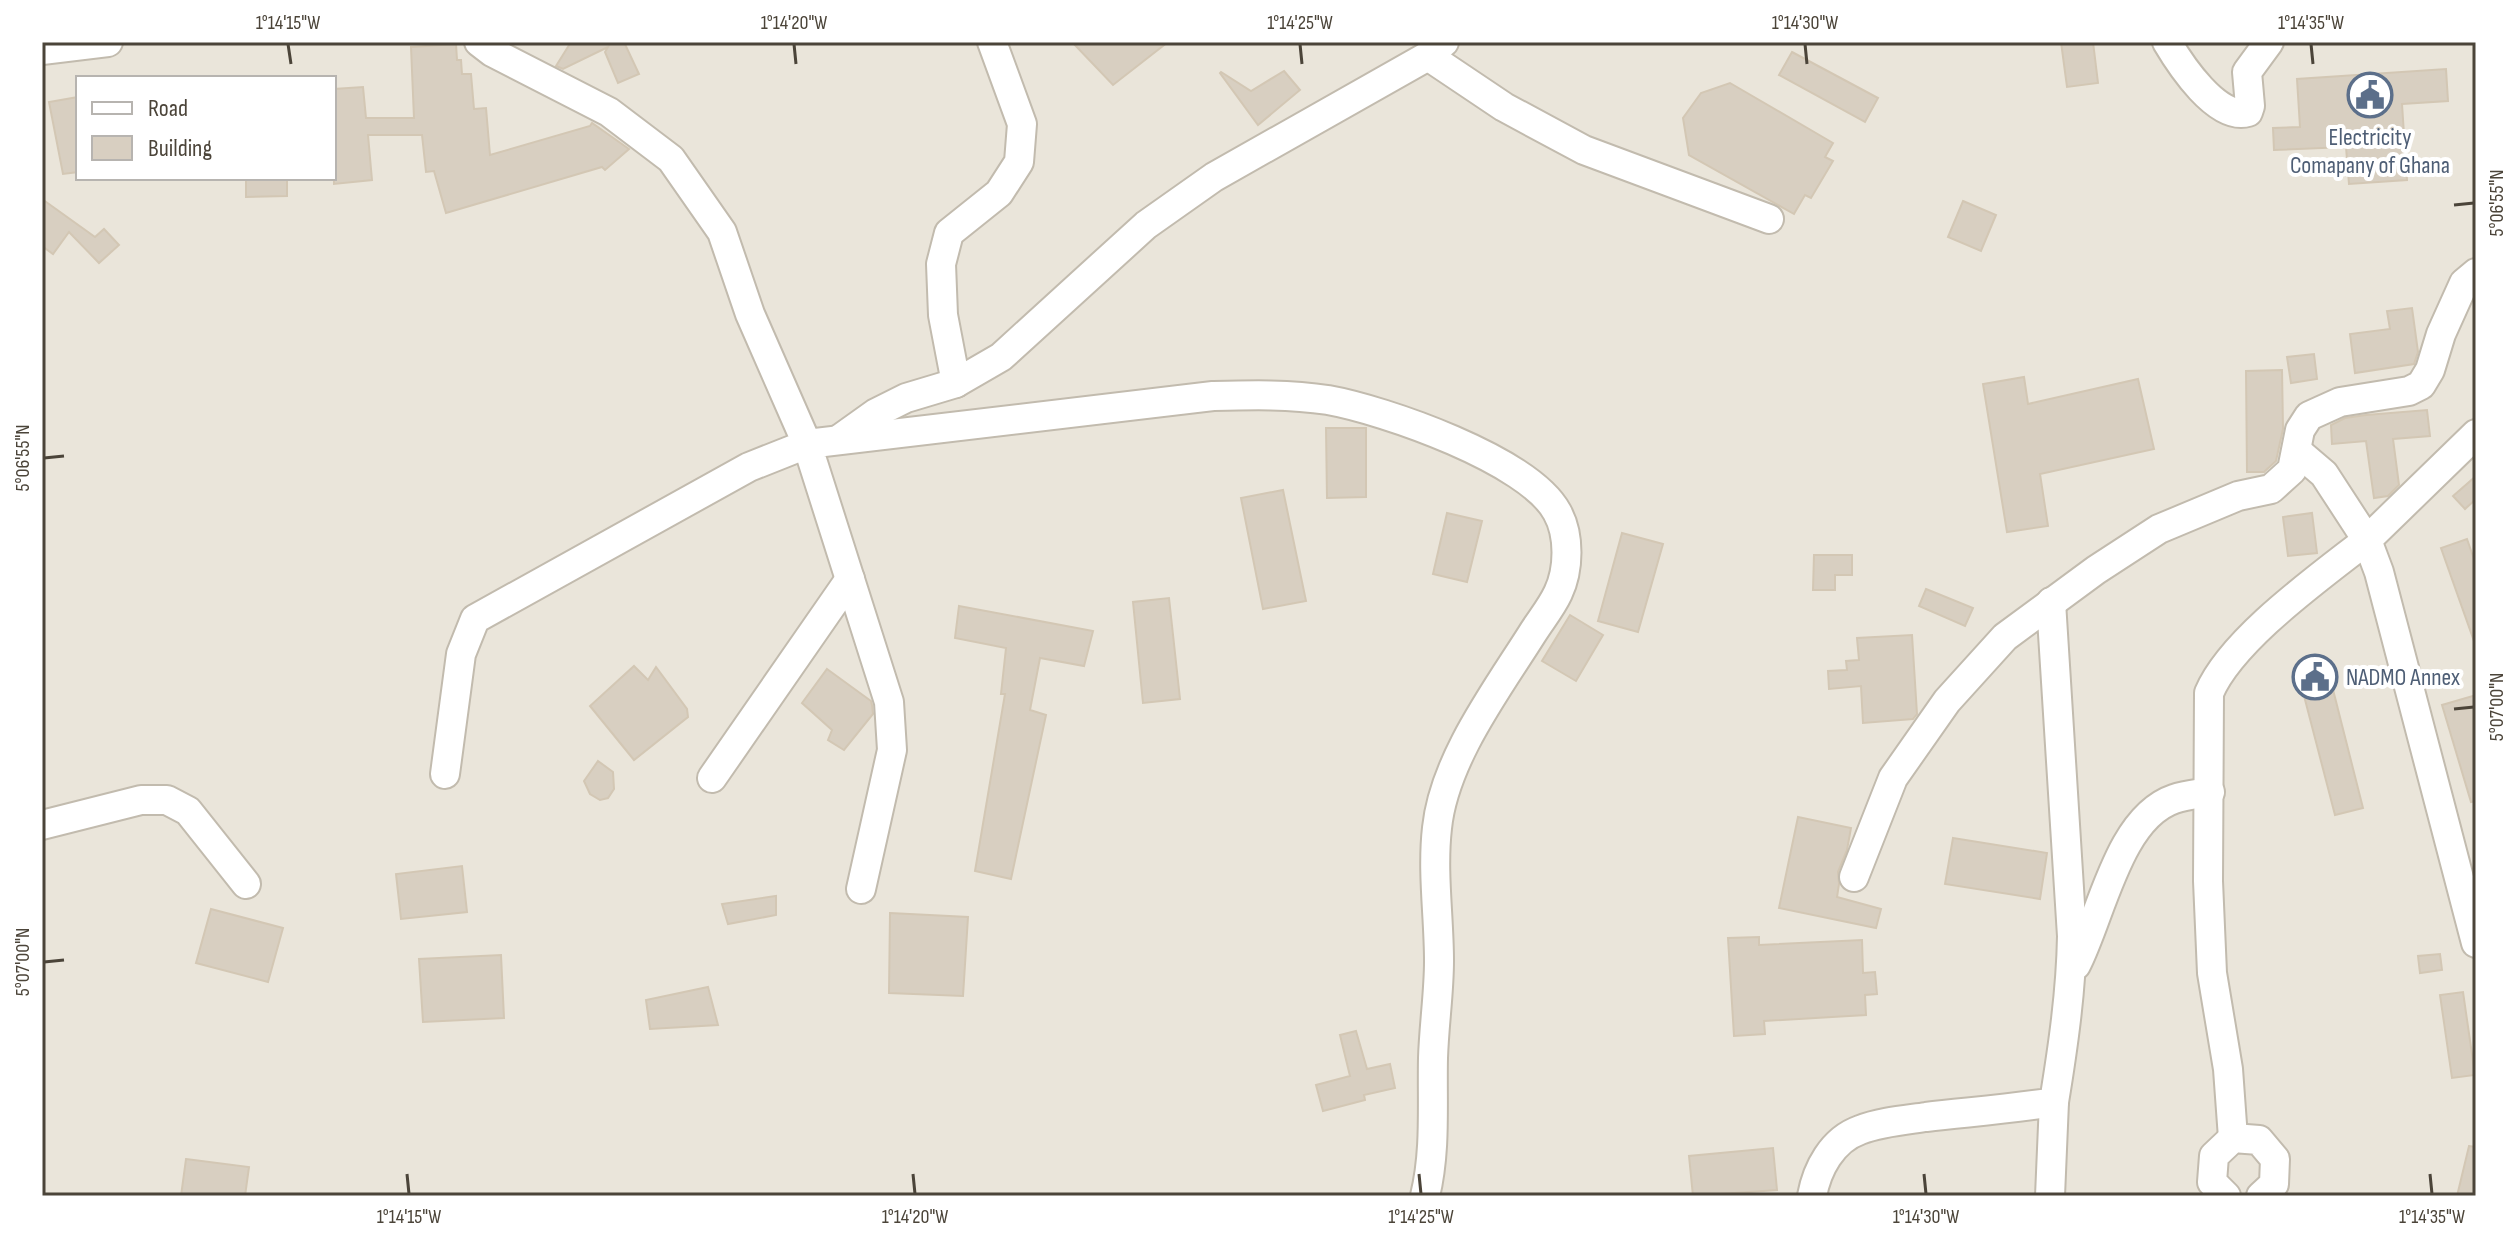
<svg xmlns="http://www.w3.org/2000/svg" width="2518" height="1238" font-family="'Sofia Sans Condensed',sans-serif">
<rect width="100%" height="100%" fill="#f6f3ec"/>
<path fill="#eae5da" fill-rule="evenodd" d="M42,42h2434v1154h-2434zM78,78h256v100h-256z"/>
<g fill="#d8cfc1" stroke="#d3c7b4" stroke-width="2">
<polygon points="571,42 624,42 639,74 618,83 605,52 608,47 563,69 556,66"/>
<polygon points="1072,42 1168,42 1113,85"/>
<polygon points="2061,42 2093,42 2098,83 2067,87"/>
<polygon points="456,44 457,60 461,60 462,74 471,74 474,109 486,108 490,155 590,126 592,123 629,149 605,170 602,167 446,213 434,171 426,172 422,135 368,135 372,180 334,184 334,89 363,87 366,118 414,118 411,47"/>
<polygon points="1792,52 1878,98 1865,122 1779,75"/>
<polygon points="2446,69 2448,101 2402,104 2407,180 2349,184 2346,147 2274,150 2273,128 2300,127 2297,79"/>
<polygon points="1284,71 1300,90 1258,125 1220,73 1221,72 1251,91"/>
<polygon points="1730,83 1833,143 1825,157 1833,161 1811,198 1805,195 1794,214 1689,155 1683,118 1701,93"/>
<polygon points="78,97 78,172 63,174 49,102"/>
<polygon points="246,178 287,178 287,196 246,197"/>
<polygon points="42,199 95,237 104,229 119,245 99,263 69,232 53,254 42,246"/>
<polygon points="1963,201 1996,215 1981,251 1948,237"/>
<polygon points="2412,308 2418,352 2414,364 2355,373 2350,334 2390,329 2387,311"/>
<polygon points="2314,354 2317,379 2291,383 2287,357"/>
<polygon points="2282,370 2283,429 2276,461 2264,472 2247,472 2246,371"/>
<polygon points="2024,377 2028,404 2138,379 2154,449 2040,474 2048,526 2007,532 1983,384"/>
<polygon points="2427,410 2430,436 2393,439 2399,485 2388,496 2374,498 2366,441 2332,444 2331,425 2345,418 2366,415"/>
<polygon points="1326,428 1366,428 1366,497 1327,498"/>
<polygon points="2476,476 2476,499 2465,509 2453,496"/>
<polygon points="1283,490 1306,601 1263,609 1241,498"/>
<polygon points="1447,513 1482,521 1467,582 1433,574"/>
<polygon points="2312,513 2317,553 2288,556 2283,517"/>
<polygon points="1622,533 1663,544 1638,632 1598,621"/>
<polygon points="2467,539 2476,565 2476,640 2474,641 2441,548"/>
<polygon points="1814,555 1852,555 1852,575 1835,575 1835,590 1813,590"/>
<polygon points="1926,589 1973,608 1965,626 1919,606"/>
<polygon points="1169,598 1180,699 1143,703 1133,602"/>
<polygon points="959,606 1093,631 1084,666 1040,658 1030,710 1046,715 1011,879 975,871 1005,694 1001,694 1006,648 955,638"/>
<polygon points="1570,615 1603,635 1576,681 1542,661"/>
<polygon points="1912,635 1917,714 1913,719 1863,723 1861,686 1829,689 1828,671 1847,670 1846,661 1859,660 1857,638"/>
<polygon points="2325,658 2363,808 2335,815 2296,665"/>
<polygon points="634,666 648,680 656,667 687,709 688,717 634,760 590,706"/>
<polygon points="827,669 871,701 872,705 873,714 844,750 828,740 832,730 802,703"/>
<polygon points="2476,695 2476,801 2471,802 2442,705"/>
<polygon points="598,761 613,772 614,789 608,798 600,800 590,794 584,781"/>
<polygon points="1798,817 1851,828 1847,850 1838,872 1839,884 1837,897 1881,909 1876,928 1779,908"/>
<polygon points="1953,838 2047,853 2040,899 1945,884"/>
<polygon points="462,866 467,912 401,919 396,874"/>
<polygon points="776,896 776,915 728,924 722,904"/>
<polygon points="211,909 283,928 268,982 196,963"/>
<polygon points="890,913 968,917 963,996 889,993"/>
<polygon points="1759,937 1759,945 1862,940 1863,973 1875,972 1877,994 1865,995 1866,1015 1764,1021 1765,1034 1734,1036 1728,938"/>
<polygon points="2440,954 2442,970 2420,973 2418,956"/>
<polygon points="501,955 504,1018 423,1022 419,959"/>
<polygon points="708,987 718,1025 650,1029 646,1000"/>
<polygon points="2463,992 2475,1075 2452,1078 2440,995"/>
<polygon points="1356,1031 1367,1069 1390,1064 1395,1088 1364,1095 1365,1100 1323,1111 1316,1085 1350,1076 1340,1035"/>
<polygon points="2469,1146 2476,1147 2476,1196 2457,1196"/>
<polygon points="1773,1148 1777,1190 1693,1196 1689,1156"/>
<polygon points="186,1159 249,1167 245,1196 181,1196"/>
</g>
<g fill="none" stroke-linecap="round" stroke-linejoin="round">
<g stroke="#c2bbae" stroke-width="32">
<g id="minor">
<path d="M2167,42c13,22 50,79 81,70l2,-6 -3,-34 22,-30"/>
<polyline points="42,50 108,42"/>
<polyline points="1428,56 1504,107 1584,150 1769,219"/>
<polyline points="956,383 943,315 941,264 949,233 999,193 1019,162 1022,124 992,42"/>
<polyline points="2476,434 2367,540 2379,572 2476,943"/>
<polyline points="841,438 876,413 906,398 956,383 1001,357 1146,225 1214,177 1428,56 1444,42"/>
<polyline points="445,774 461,654 475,619 749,467 807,444 750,314 722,232 671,159 609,112 492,52 479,42"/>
<polyline points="712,778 850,579"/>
<polyline points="42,825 141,800 167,800 188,811 246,884"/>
<polyline points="1854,877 1893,778 1947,701 2005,637 2096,570 2159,529 2238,496 2271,489 2292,470 2300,430 2309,416 2340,402 2409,391 2421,385 2430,370 2441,334 2464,283 2476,273"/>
<path d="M861,889l31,-139 -3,-48 -82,-258 406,-48c39,-1 76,-2 115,4 56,10 201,60 229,112 13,23 12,58 1,81 -7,15 -18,28 -26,41 -36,57 -88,126 -95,194 -5,44 2,89 2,133 0,32 -5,64 -6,97 -1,46 3,93 -8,138"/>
<path d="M2076,965c25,-48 42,-147 98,-166 11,-4 24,-5 36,-7"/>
<path d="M2233,1138l-5,-69 -16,-96 -4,-92 1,-188c23,-54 111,-116 158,-153l-43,-66 -27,-23"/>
<path d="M1812,1196c5,-27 20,-56 48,-66 20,-8 45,-10 66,-13 43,-5 85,-8 128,-15 9,-55 17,-110 18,-166l-21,-334"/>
<polyline points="2050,1196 2054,1102"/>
<polyline points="2226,1196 2212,1182 2214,1156 2233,1138 2259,1140 2275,1159 2274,1184 2261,1196"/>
</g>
</g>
<use href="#minor" stroke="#fff" stroke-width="28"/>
</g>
<path fill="none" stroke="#4b4439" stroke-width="3" d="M288,44l3,20M794,44l2,20M1300,44l2,20M1805,44l2,20M2311,44l2,20M2454,205l20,-2M44,458l20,-2M2454,709l20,-2M44,962l20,-2M407,1174l2,20M913,1174l2,20M1419,1174l2,20M1924,1174l2,20M2430,1174l2,20"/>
<defs>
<g id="civic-ring" transform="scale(2.3)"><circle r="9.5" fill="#fff" stroke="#5c6f8a" stroke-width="1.5"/><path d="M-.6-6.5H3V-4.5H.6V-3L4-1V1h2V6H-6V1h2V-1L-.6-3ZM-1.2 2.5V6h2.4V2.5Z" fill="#5c6f8a"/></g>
</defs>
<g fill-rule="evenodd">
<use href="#civic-ring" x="2370" y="95"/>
<use href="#civic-ring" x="2315" y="677"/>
</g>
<g text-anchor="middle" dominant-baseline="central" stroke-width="8" stroke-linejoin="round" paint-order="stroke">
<g font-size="24" fill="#4e5e75" stroke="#fff">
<text x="2370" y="137">Electricity<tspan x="2370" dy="28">Comapany of Ghana</tspan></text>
<text x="2346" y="677" text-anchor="start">NADMO Annex</text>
</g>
</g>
<rect width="2518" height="1238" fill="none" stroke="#ffffff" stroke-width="88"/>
<rect x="76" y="76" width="260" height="104" fill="#ffffff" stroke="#b7b4b0" stroke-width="2"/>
<rect x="92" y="102" width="40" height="12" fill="#ffffff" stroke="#b7b4b0" stroke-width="2"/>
<text x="148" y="116" font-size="24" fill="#4b4439">Road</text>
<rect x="92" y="136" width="40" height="24" fill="#d8cfc1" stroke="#b7b4b0" stroke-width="2"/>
<text x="148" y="156" font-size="24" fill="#4b4439">Building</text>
<rect x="44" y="44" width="2430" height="1150" fill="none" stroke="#4b4439" stroke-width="3"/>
<g font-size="20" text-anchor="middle" fill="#4b4439">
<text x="288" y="29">1°14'15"W</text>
<text x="794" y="29">1°14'20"W</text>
<text x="1300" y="29">1°14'25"W</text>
<text x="1805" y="29">1°14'30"W</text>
<text x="2311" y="29">1°14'35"W</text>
<text transform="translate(2496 203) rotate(-90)" y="7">5°06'55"N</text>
<text transform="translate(22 458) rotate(-90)" y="7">5°06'55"N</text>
<text transform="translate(2496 707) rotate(-90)" y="7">5°07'00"N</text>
<text transform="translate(22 962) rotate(-90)" y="7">5°07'00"N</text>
<text x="409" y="1223">1°14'15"W</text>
<text x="915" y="1223">1°14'20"W</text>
<text x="1421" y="1223">1°14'25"W</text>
<text x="1926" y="1223">1°14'30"W</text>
<text x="2432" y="1223">1°14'35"W</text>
</g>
</svg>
